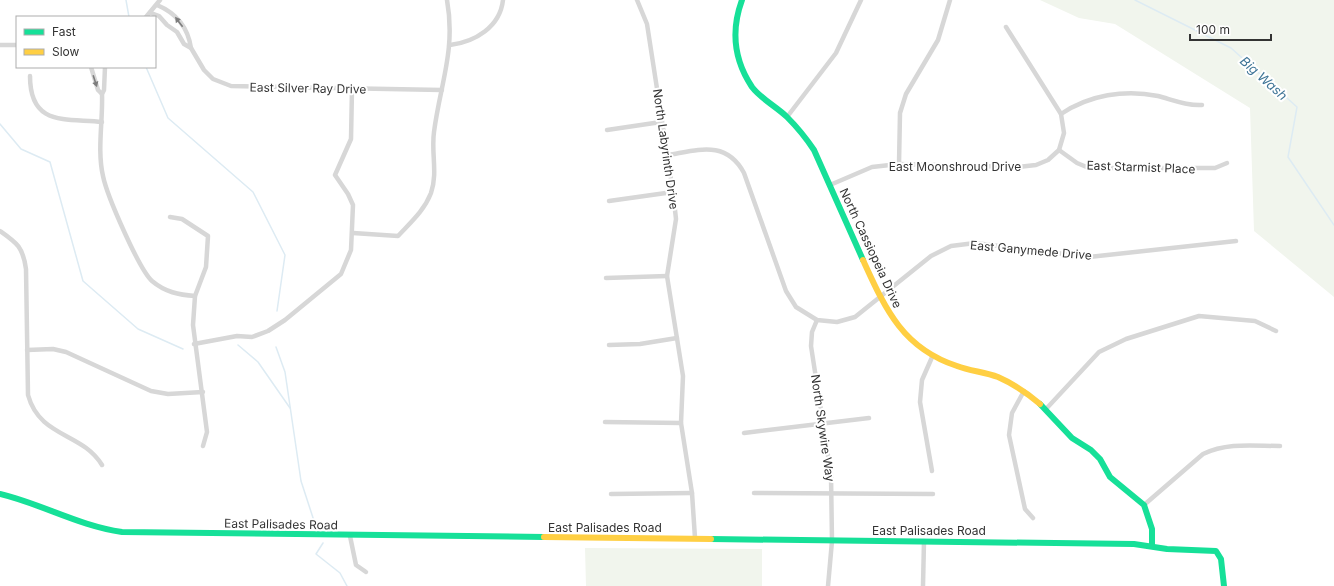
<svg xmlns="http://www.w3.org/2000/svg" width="1334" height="586" font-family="Inter,sans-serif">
<rect width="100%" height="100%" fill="#fff"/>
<g fill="#f1f5ed">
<polygon points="1040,0 1334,0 1334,297 1254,231 1250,108 1115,24 1079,18"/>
<polygon points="585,548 762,549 762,586 586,586"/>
</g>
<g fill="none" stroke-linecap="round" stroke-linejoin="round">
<g stroke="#ddebf3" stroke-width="1.5">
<polyline points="126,0 129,17"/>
<polyline points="1135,0 1231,48 1297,107 1288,157 1334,225"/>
<polyline points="146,67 168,118 253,192 285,255 277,311"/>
<polyline points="0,124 21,149 50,162 83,281 138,329 183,349"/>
<polyline points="238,345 258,362 290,408"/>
<polyline points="276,347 285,372 301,481 316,527"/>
<polyline points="323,543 316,554 340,573 347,586"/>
</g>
<g stroke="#d7d7d7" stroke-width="4.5">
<polyline points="637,0 647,24 673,192 676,219 667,276 683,376 681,423 692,493 695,538"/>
<path d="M157,5c19,8 31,23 34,43"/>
<polyline points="151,13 159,16 167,25 177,32 184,44 191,48 204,70 213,79 231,86 442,90"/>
<polyline points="146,17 160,0"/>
<polyline points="0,45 17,45"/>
<path d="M450,45c25,-3 50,-18 53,-45"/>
<polyline points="91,67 98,90 102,94"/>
<path d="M105,67l-1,23 -2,4c1,27 -5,56 1,82 4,20 36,93 49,105 13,11 27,14 43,15"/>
<path d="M30,76c0,51 36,42 72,46"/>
<path d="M1061,114c28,-19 64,-25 97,-18 15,4 29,10 44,9"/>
<polyline points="787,117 836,53 861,0"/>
<polyline points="607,130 661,122"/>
<polyline points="1059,150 1077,163 1089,168 1215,168 1227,163"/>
<path d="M668,155c31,-5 58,-15 76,18l42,118 10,16 21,13 20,2 18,-5 76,-61 20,-10 24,-3 114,14 147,-16"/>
<polyline points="899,164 900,113 906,94 938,40 950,0"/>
<polyline points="830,185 872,167 899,164 1018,167 1036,165 1048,160 1059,150 1064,133 1061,114 1006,27"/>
<polyline points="609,201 673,192"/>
<polyline points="170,217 182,219 208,236 206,267 195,296 193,325 207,432 203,446"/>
<path d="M0,231c17,12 23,16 26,38l2,126c12,43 54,37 74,70"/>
<path d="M353,233l45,3c13,-14 26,-25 33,-43 7,-20 0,-41 3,-61 6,-47 22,-82 13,-132"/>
<polyline points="606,278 667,276"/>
<polyline points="817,320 812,332 811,346 831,475 832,541 828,586"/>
<polyline points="194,344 237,336 252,337 268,331 285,320 341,274 351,250 353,205 348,194 335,175 351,139 352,89"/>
<polyline points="609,345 640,344 677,338"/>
<polyline points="27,350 53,349 66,352 151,391 168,394 203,392"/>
<polyline points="1024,391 1012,413 1009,435 1025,509 1033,518"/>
<polyline points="1046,409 1099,352 1126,339 1199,316 1255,321 1276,331"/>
<polyline points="605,422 681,423"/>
<polyline points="744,433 869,418"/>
<polyline points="932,471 920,402 922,380 933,355"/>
<polyline points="754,493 933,494"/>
<polyline points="611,494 692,493"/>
<path d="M1144,505l59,-51c25,-12 51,-8 77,-8"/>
<polyline points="350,536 356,565 366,572"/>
<polyline points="923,586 924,541"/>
</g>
<g stroke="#16e098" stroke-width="6">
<path d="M742,0c-11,30 -8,60 10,87 9,12 25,20 35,30 10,10 19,21 27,33l49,110"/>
<polyline points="1040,404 1072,438 1091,450 1100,459 1110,477 1144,505 1152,529 1152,546"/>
<path d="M0,494c42,10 79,32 122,38l422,5"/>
<polyline points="711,539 1134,544 1167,549 1216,551 1221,559 1224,586"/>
</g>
<g stroke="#ffcf43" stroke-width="6">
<path d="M863,260c22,48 39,88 94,106 13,5 28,6 41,11 16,7 29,16 42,27"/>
<polyline points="544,537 711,539"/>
</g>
</g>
<defs><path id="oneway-solid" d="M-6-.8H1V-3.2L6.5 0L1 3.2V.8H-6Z"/></defs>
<g fill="#7d7d7d">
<use href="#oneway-solid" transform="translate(179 22) rotate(-127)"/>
<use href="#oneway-solid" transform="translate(95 81) rotate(72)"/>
</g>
<g text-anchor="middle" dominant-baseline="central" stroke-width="4" stroke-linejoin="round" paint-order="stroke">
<g font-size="12" fill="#333" stroke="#fff">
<text transform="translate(308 88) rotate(1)">East Silver Ray Drive</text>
<text transform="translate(666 149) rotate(82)">North Labyrinth Drive</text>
<text x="955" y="166">East Moonshroud Drive</text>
<text transform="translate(1141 167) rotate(2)">East Starmist Place</text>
<text transform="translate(871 248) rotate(65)">North Cassiopeia Drive</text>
<text transform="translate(1031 250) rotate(5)">East Ganymede Drive</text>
<text transform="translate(823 428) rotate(82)">North Skywire Way</text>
<text transform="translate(281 524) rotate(1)">East Palisades Road</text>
<text x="605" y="527">East Palisades Road</text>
<text x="929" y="530">East Palisades Road</text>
</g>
<g font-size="13" font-style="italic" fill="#3f7597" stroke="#fff">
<text transform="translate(1264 78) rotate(42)">Big Wash</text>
</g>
</g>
<rect x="16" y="16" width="140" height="52" fill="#ffffff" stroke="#adadad"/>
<rect x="24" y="29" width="20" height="6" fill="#16e098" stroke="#adadad"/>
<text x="52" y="36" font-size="12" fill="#333333">Fast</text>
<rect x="24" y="49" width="20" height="6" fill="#ffcf43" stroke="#adadad"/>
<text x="52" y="56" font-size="12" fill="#333333">Slow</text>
<path d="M1190 34v6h81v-6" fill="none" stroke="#333333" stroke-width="2"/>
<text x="1196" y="34" font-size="12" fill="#333333" stroke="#ffffff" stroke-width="3" paint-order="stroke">100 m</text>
</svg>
